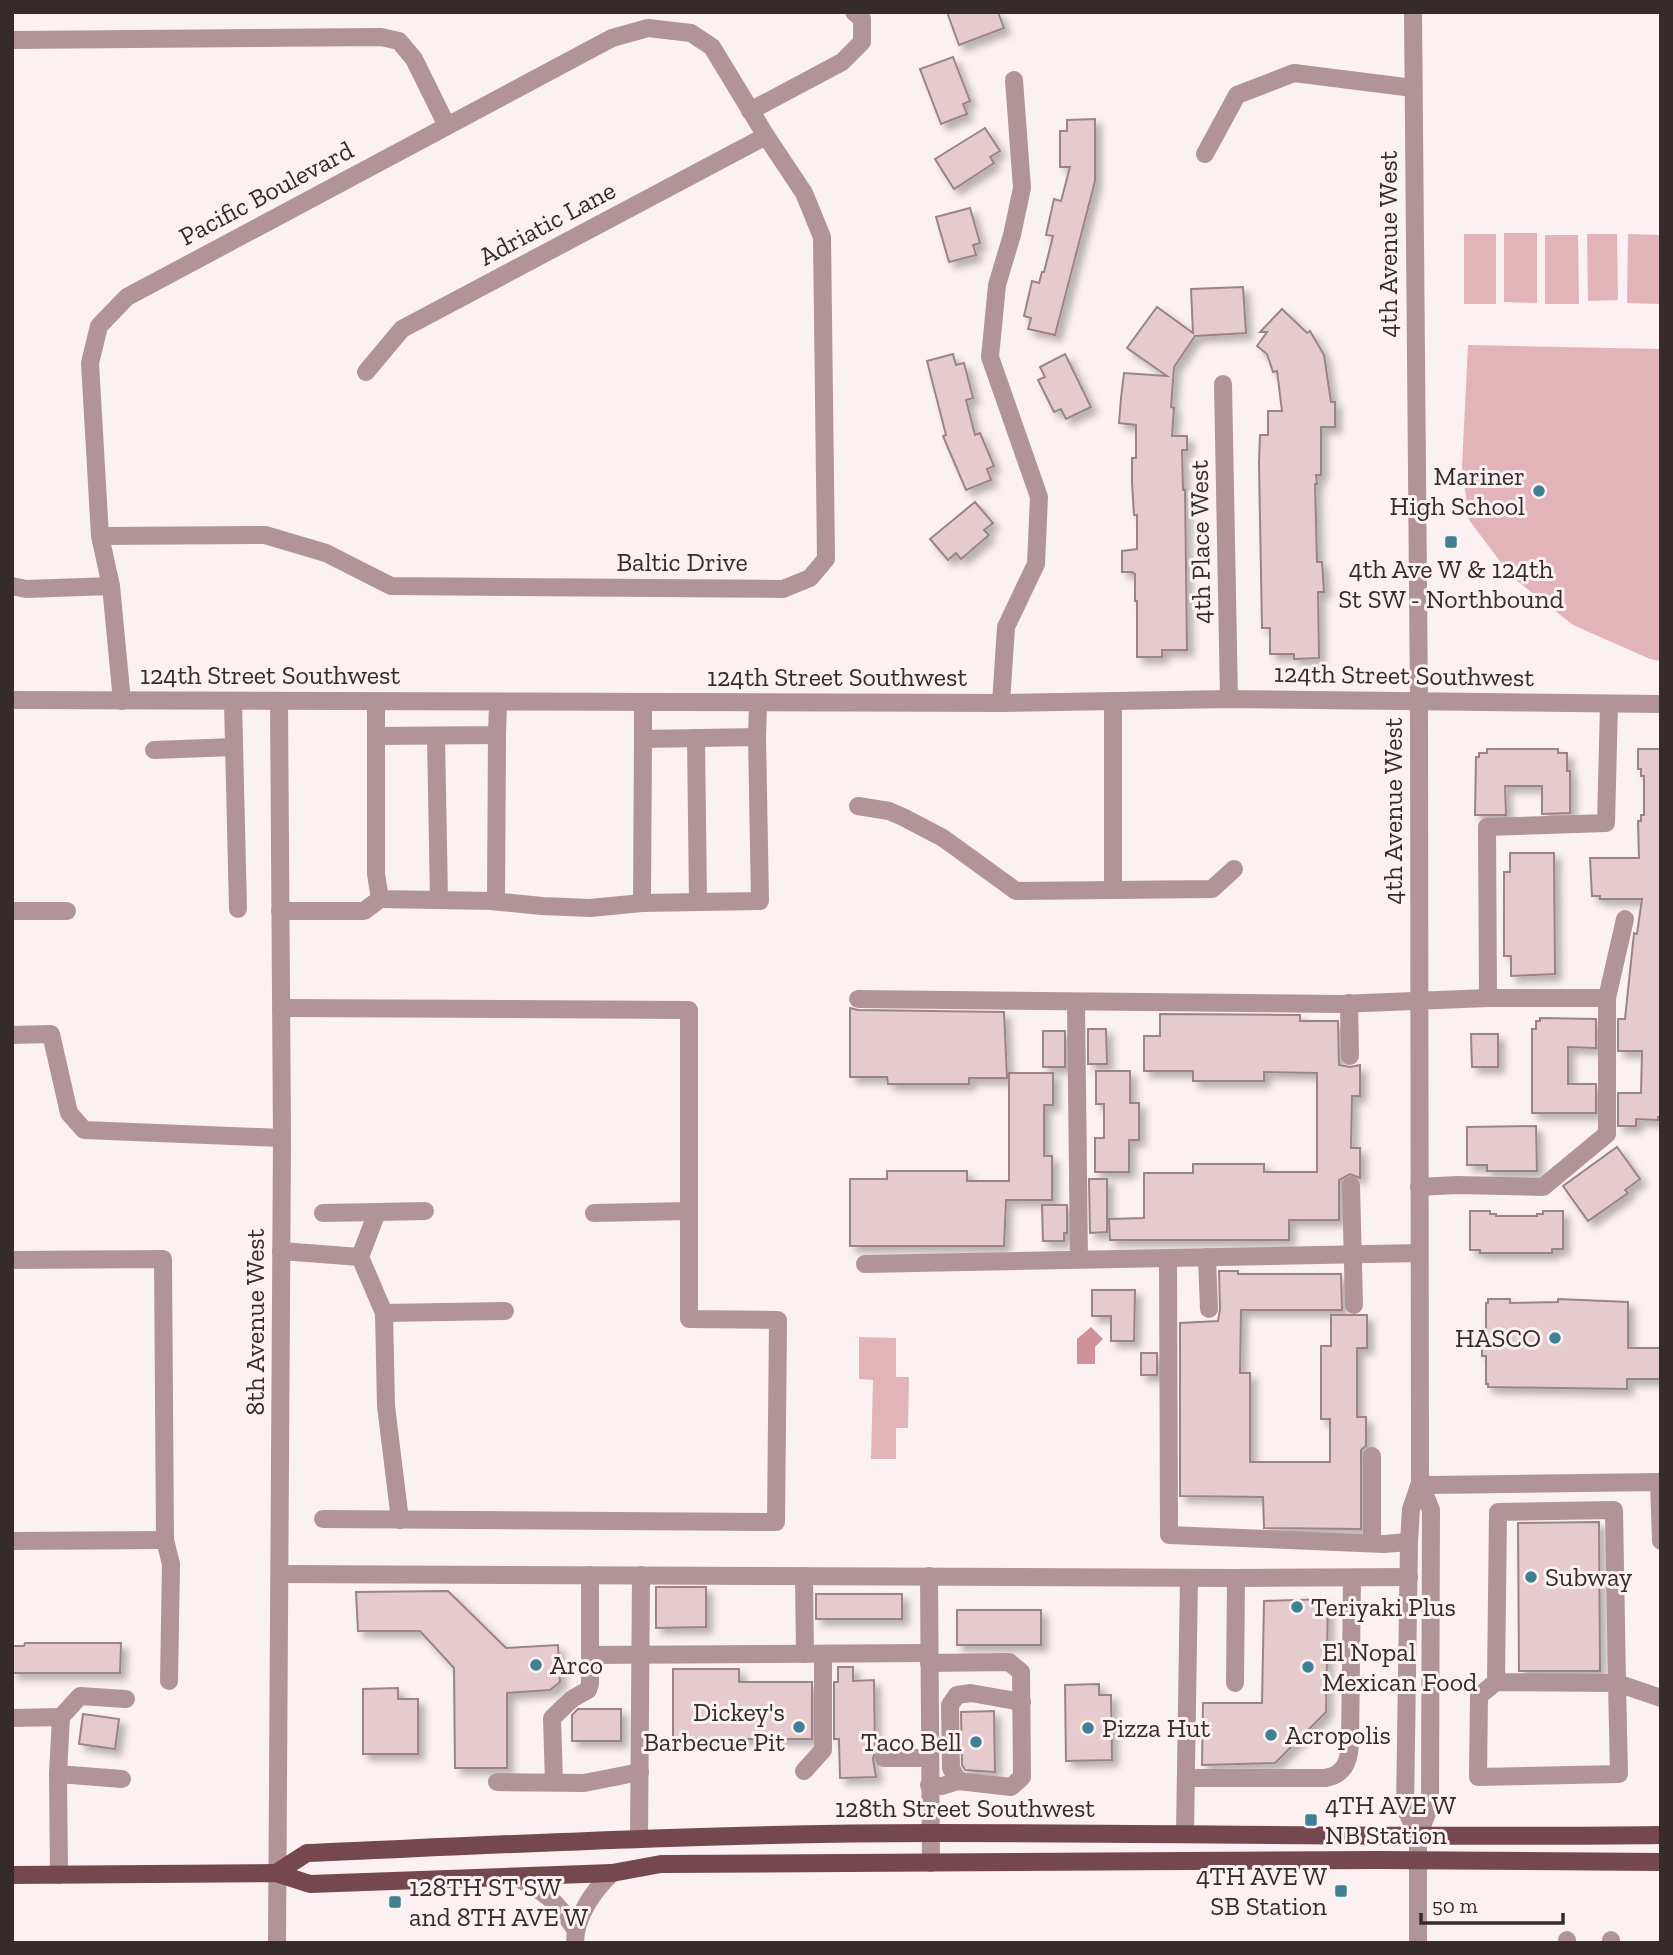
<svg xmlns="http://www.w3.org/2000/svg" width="1673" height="1955" font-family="'Zilla Slab',serif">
<defs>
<filter id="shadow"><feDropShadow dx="6" dy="6" stdDeviation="3.5" flood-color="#0004"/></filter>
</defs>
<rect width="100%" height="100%" fill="#fcf1f2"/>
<g fill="#e2b3b9">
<polygon points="1504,233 1537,233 1537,303 1504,302"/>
<rect x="1464" y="234" width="32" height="70"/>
<polygon points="1587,234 1617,234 1618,300 1588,301"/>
<polygon points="1628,234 1661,235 1659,304 1627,303"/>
<polygon points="1545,235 1578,235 1579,304 1545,304"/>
<polygon points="1468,345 1661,349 1661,661 1650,659 1573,625 1511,576 1469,520 1462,466"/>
<polygon points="859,1337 896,1338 896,1377 909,1377 908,1428 896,1428 896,1459 871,1459 873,1380 859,1379"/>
</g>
<polygon fill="#cf919a" points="1091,1327 1103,1339 1095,1347 1095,1364 1077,1364 1077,1339"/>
<g fill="#e6cbce" stroke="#9c8486" stroke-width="2" filter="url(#shadow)">
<polygon points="947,12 998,12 1004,28 959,45"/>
<polygon points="953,57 970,101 963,104 967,114 941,124 920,69"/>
<polygon points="1095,119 1095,181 1055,335 1028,329 1031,318 1024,316 1032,281 1039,283 1042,272 1044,272 1053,236 1046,235 1054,199 1061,201 1070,167 1060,167 1060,131 1067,131 1067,120"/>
<polygon points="985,128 1000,151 990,157 994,163 954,189 935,159"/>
<polygon points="970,208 980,243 973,245 976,255 949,262 936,217"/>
<polygon points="1243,287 1246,333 1195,336 1174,367 1171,407 1174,408 1172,436 1187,436 1187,450 1182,450 1183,490 1185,490 1187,650 1162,650 1162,657 1137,657 1137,601 1135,601 1135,574 1132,572 1122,572 1122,551 1137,549 1137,515 1134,515 1132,483 1132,458 1136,458 1136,425 1119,423 1121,398 1124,373 1167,376 1127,348 1157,307 1193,333 1191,289"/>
<polygon points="1282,309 1307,333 1310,331 1324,355 1331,402 1335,402 1335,427 1321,427 1321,475 1316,475 1317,484 1315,484 1317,562 1322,562 1324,592 1318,592 1319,658 1294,659 1294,654 1270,654 1270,628 1262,628 1259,463 1260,435 1268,435 1268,411 1282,411 1277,371 1273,372 1267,354 1257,346 1267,332 1260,332"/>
<polygon points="953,354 956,365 964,363 973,398 966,400 975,435 980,433 994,466 987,469 991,480 966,490 943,436 946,435 927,361"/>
<polygon points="1065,354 1091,407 1066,419 1061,409 1054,412 1038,380 1045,377 1040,367"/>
<polygon points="975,502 993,523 984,530 989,535 961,559 956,553 948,560 930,539"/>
<polygon points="1487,749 1558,749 1558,753 1567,753 1567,771 1570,771 1570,813 1542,814 1542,786 1505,786 1506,815 1475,815 1476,757 1479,757 1479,753 1487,753"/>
<polygon points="1638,749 1661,749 1661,1117 1658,1117 1658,1120 1636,1119 1636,1126 1618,1126 1618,1093 1641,1093 1642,1051 1618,1051 1618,1019 1625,1019 1634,933 1637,934 1642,899 1600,899 1600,896 1592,896 1590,858 1639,858 1638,821 1641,821 1641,815 1644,815 1644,776 1641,776 1641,769 1638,769"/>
<polygon points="1510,853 1554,853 1555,974 1511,976 1511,956 1504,956 1504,872 1510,872"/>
<polygon points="850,1008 858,1010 1004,1012 1007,1078 969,1078 969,1084 888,1084 887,1077 850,1077"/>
<polygon points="1160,1014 1300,1015 1300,1021 1338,1021 1339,1065 1350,1067 1360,1065 1360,1096 1352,1096 1351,1148 1360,1148 1360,1178 1350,1174 1339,1180 1339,1220 1289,1220 1289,1240 1110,1240 1109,1219 1144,1218 1144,1173 1193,1173 1193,1164 1264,1164 1264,1172 1317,1172 1317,1073 1264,1072 1264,1081 1193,1081 1193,1071 1144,1071 1144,1036 1160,1036"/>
<polygon points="1540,1018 1596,1019 1596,1048 1568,1047 1568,1084 1596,1084 1596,1113 1532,1113 1532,1029 1536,1029 1536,1021 1540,1021"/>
<polygon points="1088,1029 1106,1029 1107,1064 1088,1064"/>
<rect x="1043" y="1031" width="22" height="36"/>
<polygon points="1471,1034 1498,1034 1498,1067 1472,1067"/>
<polygon points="1096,1071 1130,1071 1130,1103 1139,1103 1139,1140 1129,1140 1129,1172 1095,1172 1095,1138 1104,1138 1104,1104 1096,1104"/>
<polygon points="1009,1073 1053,1073 1053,1105 1044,1105 1044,1156 1052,1156 1052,1200 1006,1200 1004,1246 850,1246 850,1179 887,1179 887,1171 967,1171 967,1181 1009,1181"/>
<polygon points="1536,1126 1537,1171 1487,1171 1487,1165 1467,1165 1467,1127"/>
<polygon points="1617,1147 1640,1179 1625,1190 1628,1193 1588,1221 1563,1186"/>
<polygon points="1089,1179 1107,1179 1107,1232 1090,1233"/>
<polygon points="1042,1205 1067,1205 1067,1233 1064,1233 1064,1241 1043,1241"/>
<polygon points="1470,1211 1490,1211 1490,1214 1496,1214 1496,1216 1537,1216 1537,1214 1543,1214 1543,1211 1563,1211 1563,1249 1552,1249 1552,1253 1480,1253 1480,1250 1470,1250"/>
<polygon points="1219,1271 1238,1271 1238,1274 1341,1274 1342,1310 1241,1310 1240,1373 1250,1373 1250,1462 1330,1462 1330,1419 1321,1419 1321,1346 1331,1346 1331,1315 1367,1315 1367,1348 1357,1348 1357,1417 1366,1417 1366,1446 1361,1450 1361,1529 1264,1528 1263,1497 1180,1496 1180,1323 1218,1321 1220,1309"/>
<polygon points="1092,1290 1135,1290 1134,1341 1111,1341 1111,1316 1092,1316"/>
<polygon points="1488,1299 1510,1299 1510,1303 1558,1302 1558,1299 1628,1302 1628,1348 1661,1348 1661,1379 1627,1379 1627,1389 1488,1387 1488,1384 1486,1384 1486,1356 1482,1356 1482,1328 1486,1328 1486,1303 1488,1303"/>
<rect x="1141" y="1353" width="16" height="22"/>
<polygon points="1599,1522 1600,1671 1519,1671 1518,1523"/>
<polygon points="656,1587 706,1587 706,1627 656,1628"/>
<polygon points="448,1591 506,1648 558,1645 560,1682 550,1690 507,1693 507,1768 455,1768 454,1668 420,1631 358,1631 356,1592"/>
<rect x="816" y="1594" width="86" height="25"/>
<polygon points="1328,1599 1326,1712 1275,1763 1202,1765 1203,1703 1262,1703 1264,1601"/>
<rect x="957" y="1610" width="84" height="35"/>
<polygon points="25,1643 121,1643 120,1673 12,1673 12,1646 24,1646"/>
<polygon points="838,1667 853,1667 853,1681 874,1680 875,1751 873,1759 876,1777 840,1778 839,1739 834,1739 834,1682 838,1682"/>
<polygon points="673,1669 739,1669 739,1682 812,1682 812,1739 673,1739"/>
<polygon points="1099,1684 1099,1695 1111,1695 1112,1760 1066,1761 1065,1685"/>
<polygon points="398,1688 398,1699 418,1699 418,1754 363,1754 363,1689"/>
<polygon points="578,1709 621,1709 621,1741 572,1741 572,1715"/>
<polygon points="994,1711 995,1772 965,1770 962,1765 961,1712"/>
<polygon points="83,1714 119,1719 115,1749 79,1744"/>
</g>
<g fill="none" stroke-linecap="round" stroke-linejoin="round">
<g stroke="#b19498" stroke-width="18">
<polyline points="1413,12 1419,701 1420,1483 1411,1509 1409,1542 1405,1808 1418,1836 1418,1943"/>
<polyline points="12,40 381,37 399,41 414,59 447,126"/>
<polyline points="750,111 842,62 862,42 862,19 854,12"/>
<polyline points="1205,154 1237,95 1294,73 1413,88"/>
<polyline points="366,372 402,329 766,136"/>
<polyline points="1223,384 1229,699"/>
<polyline points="100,536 265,535 326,553 391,586 783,589 810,578 826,559 822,237 804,193 766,136 712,47 691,33 648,28 612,38 127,297 99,326 90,363 100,536 111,586 122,701"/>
<polyline points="12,586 26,589 111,586"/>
<polyline points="12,700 1001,703 1229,699 1661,704"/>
<polyline points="1113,701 1113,890"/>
<polyline points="233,702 238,909"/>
<polyline points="376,702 376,874 380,899 491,901 542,906 590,908 642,903 760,901 757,737 643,739 642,903"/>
<polyline points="643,703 643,739"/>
<polyline points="1001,703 1006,627 1036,564 1039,497 990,357 997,285 1012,235 1022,188 1014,80"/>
<polyline points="376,736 497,735 498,703"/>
<polyline points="436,736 439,900"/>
<polyline points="757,737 758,703"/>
<polyline points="696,738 698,902"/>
<polyline points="154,750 234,747"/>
<polyline points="858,806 889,811 903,817 943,838 1016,891 1212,889 1234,869"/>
<polyline points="496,901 497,735"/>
<polyline points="12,911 67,911"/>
<polyline points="280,911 364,911 380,899"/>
<polyline points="1607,998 1625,919"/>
<polyline points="858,999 1340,1004 1488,998"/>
<polyline points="1076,1002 1079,1259"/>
<polyline points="1349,1003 1350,1056"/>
<polyline points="281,1008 689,1010 689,1319 778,1320 776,1522 323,1519"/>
<polyline points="12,1035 51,1034 69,1113 84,1130 282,1138"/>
<polyline points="1351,1185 1354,1305"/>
<polyline points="1419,1187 1457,1185 1543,1187 1607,1134 1607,998 1488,998 1487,827 1606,823 1609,704"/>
<polyline points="377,1212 425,1211"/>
<polyline points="323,1213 377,1212 360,1257"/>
<polyline points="594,1213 689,1211"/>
<polyline points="281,1251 360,1257 384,1313 386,1406 400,1520"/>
<polyline points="1207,1257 1209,1309"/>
<polyline points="1168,1258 1169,1535 1384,1544 1409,1542"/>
<polyline points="12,1260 163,1259 165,1540 171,1564 169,1681"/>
<polyline points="865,1264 1419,1253"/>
<polyline points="384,1313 505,1311"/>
<polyline points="1372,1456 1372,1543"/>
<polyline points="1420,1483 1431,1485 1659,1482 1661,1541"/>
<polyline points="12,1541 165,1540"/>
<polyline points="281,1574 1236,1578 1409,1577"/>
<polyline points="804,1576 805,1654"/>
<polyline points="929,1576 931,1863"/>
<polyline points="590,1655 929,1653"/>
<polyline points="929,1663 1009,1662 1021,1672 1022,1777 1011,1787 958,1781 942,1786 929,1785"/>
<polyline points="1496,1682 1498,1512 1614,1510 1617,1683 1496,1682 1479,1696 1478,1777 1619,1774 1617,1683 1661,1698"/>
<polyline points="1235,1683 1236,1578"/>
<polyline points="61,1717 80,1696 126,1699"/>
<polyline points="12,1718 61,1717 58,1774 59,1875"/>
<polyline points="884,1758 929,1758"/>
<polyline points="804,1771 823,1750 823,1654"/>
<polyline points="58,1774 122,1779"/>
<path d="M1186,1778h139c19,-3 24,-16 25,-34l2,-166"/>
<polyline points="958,1781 951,1768 950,1705 957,1695 971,1693 1022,1702"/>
<polyline points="497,1782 584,1783 640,1772"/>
<polyline points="554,1782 552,1718 572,1699 588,1690 590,1684 590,1575"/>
<polyline points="1185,1833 1189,1578"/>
<polyline points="1418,1836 1430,1806 1431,1510 1420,1483"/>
<polyline points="639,1839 641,1575"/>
<path d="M515,1877c30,14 41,24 60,52"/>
<polyline points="1567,1940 1567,1943"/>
<polyline points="1611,1940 1611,1943"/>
<polyline points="277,1943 282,1138 279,702"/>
<path d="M575,1943c0,-26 18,-52 37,-70"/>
</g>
<g stroke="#75474e" stroke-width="18">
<path d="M276,1873l31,-20c209,-9 417,-20 626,-20 243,0 485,5 728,2"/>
<polyline points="12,1875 276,1873 310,1884 612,1873 661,1864 1378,1860 1661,1862"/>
</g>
</g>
<g fill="#408093" stroke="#fcf1f2" stroke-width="2.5">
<circle cx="1539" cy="491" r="7"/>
<rect x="1444" y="535" width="14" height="14" rx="3.5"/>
<circle cx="1555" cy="1338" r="7"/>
<circle cx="1531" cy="1577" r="7"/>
<circle cx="1297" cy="1607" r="7"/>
<circle cx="536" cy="1665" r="7"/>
<circle cx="1308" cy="1667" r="7"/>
<circle cx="799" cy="1727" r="7"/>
<circle cx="1088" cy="1728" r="7"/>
<circle cx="1271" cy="1735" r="7"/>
<circle cx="976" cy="1742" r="7"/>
<rect x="1304" y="1813" width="14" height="14" rx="3.5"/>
<rect x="1334" y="1884" width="14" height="14" rx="3.5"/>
<rect x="388" y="1895" width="14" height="14" rx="3.5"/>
</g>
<g text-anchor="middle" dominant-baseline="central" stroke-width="6" stroke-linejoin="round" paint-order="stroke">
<g font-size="26" fill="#352b2c" stroke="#fcf1f2">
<text transform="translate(266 193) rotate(-28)">Pacific Boulevard</text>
<text transform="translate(547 223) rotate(-28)">Adriatic Lane</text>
<text transform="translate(1388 244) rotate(-90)">4th Avenue West</text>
<text transform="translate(1200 542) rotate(-91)">4th Place West</text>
<text x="682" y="562">Baltic Drive</text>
<text x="270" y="675">124th Street Southwest</text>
<text transform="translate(1404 675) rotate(1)">124th Street Southwest</text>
<text x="837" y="677">124th Street Southwest</text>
<text transform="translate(1393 811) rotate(-90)">4th Avenue West</text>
<text transform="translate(255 1322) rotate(-90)">8th Avenue West</text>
<text x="965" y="1808">128th Street Southwest</text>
</g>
<g font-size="26" fill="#352b2c" stroke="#fcf1f2" text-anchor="start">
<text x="1525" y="476" text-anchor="end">Mariner<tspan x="1525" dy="30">High School</tspan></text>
<text x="1451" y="569" text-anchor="middle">4th Ave W &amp; 124th<tspan x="1451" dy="30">St SW - Northbound</tspan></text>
<text x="1541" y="1338" text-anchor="end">HASCO</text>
<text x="1545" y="1577">Subway</text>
<text x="1311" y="1607">Teriyaki Plus</text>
<text x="1322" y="1652">El Nopal<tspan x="1322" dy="30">Mexican Food</tspan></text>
<text x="550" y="1665">Arco</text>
<text x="785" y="1712" text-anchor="end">Dickey's<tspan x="785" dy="30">Barbecue Pit</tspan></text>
<text x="1102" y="1728">Pizza Hut</text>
<text x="1285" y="1735">Acropolis</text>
<text x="962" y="1742" text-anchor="end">Taco Bell</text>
<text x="1325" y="1805">4TH AVE W<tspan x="1325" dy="30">NB Station</tspan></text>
<text x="1327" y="1876" text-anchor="end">4TH AVE W<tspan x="1327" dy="30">SB Station</tspan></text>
<text x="409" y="1887">128TH ST SW<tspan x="409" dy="30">and 8TH AVE W</tspan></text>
</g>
</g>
<rect width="1673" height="1955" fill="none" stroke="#352b2c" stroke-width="28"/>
<path d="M1421 1913v10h142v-10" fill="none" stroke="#352b2c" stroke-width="3.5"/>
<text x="1432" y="1913" font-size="21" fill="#352b2c" stroke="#fcf1f2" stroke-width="5" paint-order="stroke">50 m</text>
</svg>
